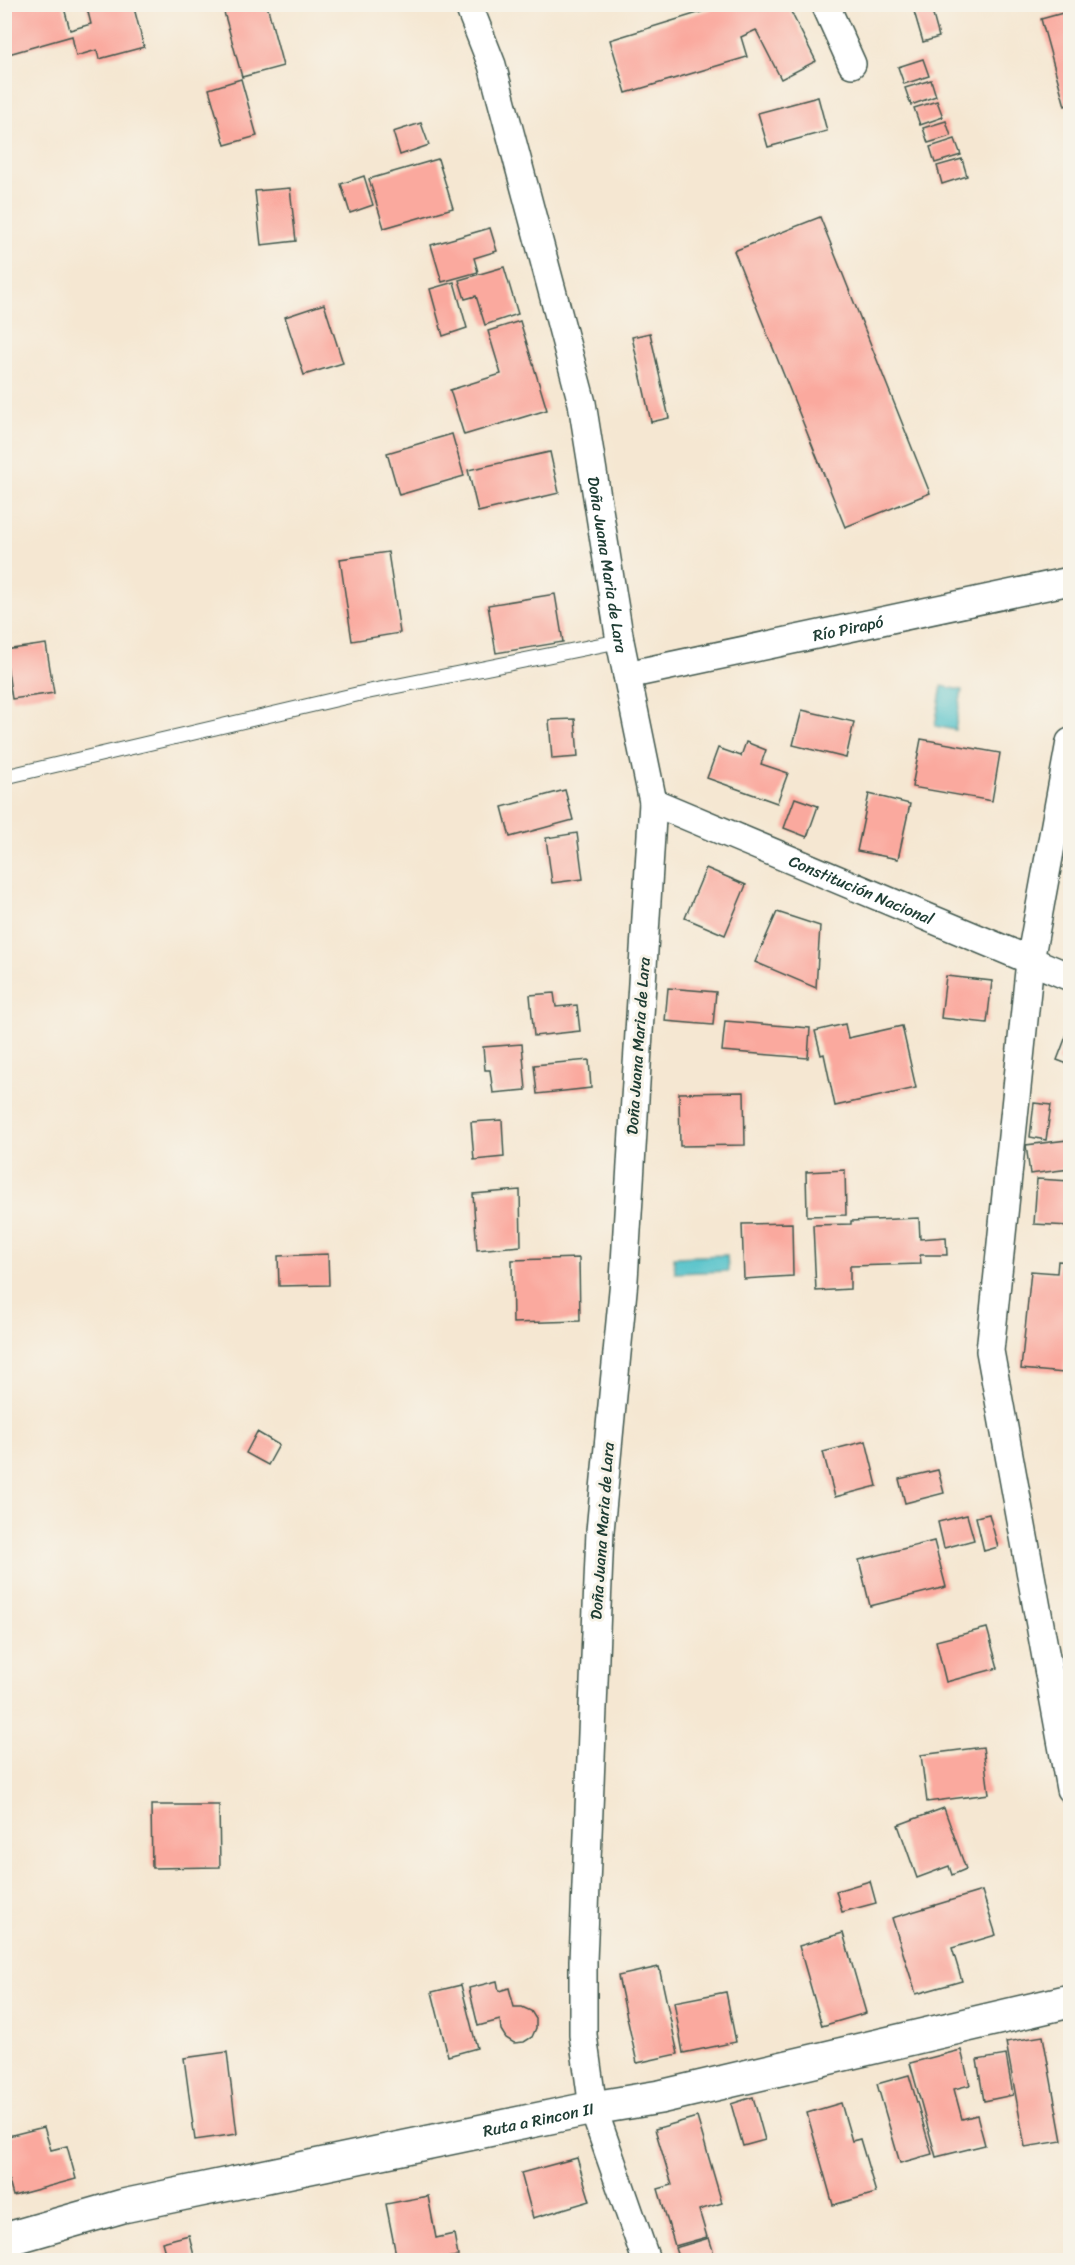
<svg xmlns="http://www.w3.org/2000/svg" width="1075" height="2265" font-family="Sriracha,sans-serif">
<rect width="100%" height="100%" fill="#f7f3e8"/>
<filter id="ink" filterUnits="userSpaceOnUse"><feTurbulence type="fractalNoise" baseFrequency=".0167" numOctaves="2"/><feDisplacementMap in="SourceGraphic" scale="12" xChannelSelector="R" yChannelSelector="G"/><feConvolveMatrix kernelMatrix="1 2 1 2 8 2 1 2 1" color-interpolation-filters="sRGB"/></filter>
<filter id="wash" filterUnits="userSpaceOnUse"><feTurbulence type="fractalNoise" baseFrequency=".008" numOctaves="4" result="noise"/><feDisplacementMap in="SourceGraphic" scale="24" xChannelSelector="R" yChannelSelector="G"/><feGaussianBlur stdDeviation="1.35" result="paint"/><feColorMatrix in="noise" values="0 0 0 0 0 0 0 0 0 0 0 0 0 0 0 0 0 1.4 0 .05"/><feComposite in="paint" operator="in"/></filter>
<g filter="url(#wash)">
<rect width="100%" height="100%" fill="#f5e7d2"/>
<g fill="#55c2ca" stroke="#3a807f" stroke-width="1.5">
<polygon points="942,686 962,690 955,730 935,726"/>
<polygon points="727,1255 728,1271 675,1273 674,1257"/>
</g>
<g id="blocks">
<g fill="#faa99e">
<polygon points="4,4 63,4 70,30 91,24 86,4 133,4 144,47 99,59 97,50 76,56 72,36 5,55 8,65 5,66"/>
<polygon points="727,4 771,4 772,7 777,4 787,4 816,61 781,79 756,30 741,37 747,57 626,93 610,40"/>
<polygon points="930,4 939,37 923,42 913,8"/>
<polygon points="222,5 267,5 283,66 242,77"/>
<polygon points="1070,11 1070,104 1065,106 1041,19"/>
<polygon points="923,59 929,76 904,84 898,67"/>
<polygon points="241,79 257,136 225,145 209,89"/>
<polygon points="931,80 936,96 911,105 905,88"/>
<polygon points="818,97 827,131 768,147 758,113"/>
<polygon points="937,101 943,117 920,125 914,108"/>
<polygon points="946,121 951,136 928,143 923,128"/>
<polygon points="421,123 429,145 400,155 393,132"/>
<polygon points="955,139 961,155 935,163 930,147"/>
<polygon points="438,159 453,208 384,228 369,179"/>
<polygon points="962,159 967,176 942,184 937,166"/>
<polygon points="364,176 373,205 350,213 341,184"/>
<polygon points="290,188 296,241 261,245 255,191"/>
<polygon points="820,217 930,493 845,527 734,251"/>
<polygon points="490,228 497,251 474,258 478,272 442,282 431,245"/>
<polygon points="504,267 518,314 485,325 476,296 465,299 459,280"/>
<polygon points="454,282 467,328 443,336 430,289"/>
<polygon points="324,304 343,363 304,375 285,317"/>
<polygon points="520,321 547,410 464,435 450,390 501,374 488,331"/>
<polygon points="650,333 669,418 651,422 632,337"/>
<polygon points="452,434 464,476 399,495 387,453"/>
<polygon points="550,452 559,493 478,512 468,470"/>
<polygon points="388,552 400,633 352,641 340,559"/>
<polygon points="555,594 563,642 496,653 488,605"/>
<polygon points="46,644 54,693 12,699 5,650"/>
<polygon points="802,710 854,722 846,758 793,745"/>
<polygon points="575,719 578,757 552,759 549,720"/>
<polygon points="921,739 1000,753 992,801 912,787"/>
<polygon points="746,742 766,750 761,764 788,773 777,803 707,778 718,748 741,756"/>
<polygon points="565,790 573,820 510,837 502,807"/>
<polygon points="869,794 910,804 898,859 857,851"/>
<polygon points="795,798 818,806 807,837 784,828"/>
<polygon points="577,833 583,879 552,883 546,838"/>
<polygon points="706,868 746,885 725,935 685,918"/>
<polygon points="777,912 820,926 816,988 755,962"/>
<polygon points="946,976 992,981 987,1023 941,1018"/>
<polygon points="668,988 716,992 713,1025 665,1021"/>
<polygon points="554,993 556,1007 577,1005 580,1031 534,1036 530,995"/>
<polygon points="725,1021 810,1028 808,1058 722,1051"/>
<polygon points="845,1024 848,1038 902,1026 916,1088 835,1106 824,1054 821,1055 815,1031"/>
<polygon points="1070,1026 1070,1065 1057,1060"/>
<polygon points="522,1044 526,1090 493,1093 490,1070 485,1070 483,1047"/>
<polygon points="589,1060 591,1088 537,1094 534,1065"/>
<polygon points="744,1092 745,1145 680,1146 679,1093"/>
<polygon points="1034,1103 1051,1105 1046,1140 1030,1137"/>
<polygon points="502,1120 504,1157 474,1160 471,1122"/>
<polygon points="1070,1128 1070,1169 1030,1174 1026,1145 1067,1140 1066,1129"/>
<polygon points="845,1170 846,1215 807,1216 806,1172"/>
<polygon points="1037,1179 1070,1181 1070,1226 1034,1224"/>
<polygon points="520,1190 521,1246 477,1250 473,1194"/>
<polygon points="919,1218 920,1239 946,1237 947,1255 920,1255 921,1264 850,1266 850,1289 816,1291 813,1225 851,1224 851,1221"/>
<polygon points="792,1223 793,1276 744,1279 742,1224"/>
<polygon points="328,1254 329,1285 279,1286 278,1256"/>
<polygon points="579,1258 580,1321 513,1323 512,1260"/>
<polygon points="1058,1261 1070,1262 1070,1307 1064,1373 1021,1369 1031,1271 1057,1273"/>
<polygon points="257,1432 279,1445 268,1465 246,1453"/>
<polygon points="866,1441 877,1486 835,1497 823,1452"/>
<polygon points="938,1470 944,1493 905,1503 899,1479"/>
<polygon points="989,1514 998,1547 984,1551 976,1517"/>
<polygon points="967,1515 974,1540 944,1548 938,1522"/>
<polygon points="934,1541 946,1587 870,1606 859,1560"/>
<polygon points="987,1628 998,1668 946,1682 936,1641"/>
<polygon points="983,1747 989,1794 927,1802 921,1755"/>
<polygon points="151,1805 219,1805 220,1867 152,1868"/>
<polygon points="944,1808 966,1869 952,1875 949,1866 917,1878 898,1825"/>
<polygon points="870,1881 876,1903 842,1912 836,1891"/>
<polygon points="982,1891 996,1935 952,1948 962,1981 916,1994 892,1918"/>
<polygon points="843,1933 866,2013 822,2026 799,1946"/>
<polygon points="659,1967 678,2054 637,2063 618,1976"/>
<polygon points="497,1981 499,1991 509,1988 514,2007 522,2007 531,2011 536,2019 536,2028 532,2037 524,2042 514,2043 506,2038 501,2030 500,2020 478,2026 469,1988"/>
<polygon points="461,1985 477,2048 448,2056 432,1992"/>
<polygon points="726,1992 736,2042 683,2053 674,2002"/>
<polygon points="1043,2036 1062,2141 1025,2147 1006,2042"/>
<polygon points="961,2050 970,2085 954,2089 962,2119 977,2115 985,2145 936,2157 910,2063"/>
<polygon points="227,2052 237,2134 195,2140 184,2058"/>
<polygon points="1006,2055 1013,2095 984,2101 977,2060"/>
<polygon points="909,2075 932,2154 900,2163 877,2084"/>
<polygon points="753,2097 765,2140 743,2146 731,2104"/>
<polygon points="841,2103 852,2141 860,2139 876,2193 833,2205 807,2113"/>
<polygon points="697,2117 722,2203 699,2210 707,2237 675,2246 658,2189 672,2185 655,2129"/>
<polygon points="44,2127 51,2150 67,2146 76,2179 13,2196 4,2163 4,2137"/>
<polygon points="577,2158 590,2201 533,2218 521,2173"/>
<polygon points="428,2196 436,2238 454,2234 458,2256 434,2260 397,2260 386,2204"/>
<polygon points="189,2235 195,2260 167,2260 162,2242"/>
<polygon points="709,2238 716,2260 679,2260 675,2248"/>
<polygon points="981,2257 982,2260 967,2260 966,2259"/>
</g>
</g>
</g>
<g filter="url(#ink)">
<use href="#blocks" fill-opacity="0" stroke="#3f564c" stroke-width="1.5"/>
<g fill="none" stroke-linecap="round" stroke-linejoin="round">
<g stroke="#3f564c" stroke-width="16">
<polyline id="service" points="4,777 367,692 620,641"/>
</g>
<g stroke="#3f564c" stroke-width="30">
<g id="minor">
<path id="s1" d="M468,4l24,61 90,338 38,238 33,161 -29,478 -24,251 -17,430v74l10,73 53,152"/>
<polyline points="825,4 852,64"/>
<path id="s2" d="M627,675l443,-94"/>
<polyline points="1070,742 1030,961 990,1351 1070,1789"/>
<path id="s3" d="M653,802l417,175"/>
</g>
</g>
<g stroke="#3f564c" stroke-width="36">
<g id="tertiary">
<path id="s4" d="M4,2240l119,-34 470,-98 67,-11 410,-96"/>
</g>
</g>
<use href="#service" stroke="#fff" stroke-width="14"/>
<use href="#minor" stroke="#fff" stroke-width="27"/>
<use href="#tertiary" stroke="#fff" stroke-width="33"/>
</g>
</g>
<g text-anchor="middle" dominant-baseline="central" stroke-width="6" stroke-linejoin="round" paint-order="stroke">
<g font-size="16" fill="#1f3d34" stroke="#f7f3e8">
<text stroke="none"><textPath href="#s1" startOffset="579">Doña Juana Maria de Lara</textPath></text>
<text stroke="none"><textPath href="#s2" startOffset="226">Río Pirapó</textPath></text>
<text stroke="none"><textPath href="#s3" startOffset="226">Constitución Nacional</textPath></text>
<text transform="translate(638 1046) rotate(-86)">Doña Juana Maria de Lara</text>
<text transform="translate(602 1531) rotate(-86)">Doña Juana Maria de Lara</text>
<text stroke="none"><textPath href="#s4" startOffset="548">Ruta a Rincon II</textPath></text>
</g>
</g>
<rect width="1075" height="2265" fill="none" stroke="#f7f3e8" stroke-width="24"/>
</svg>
